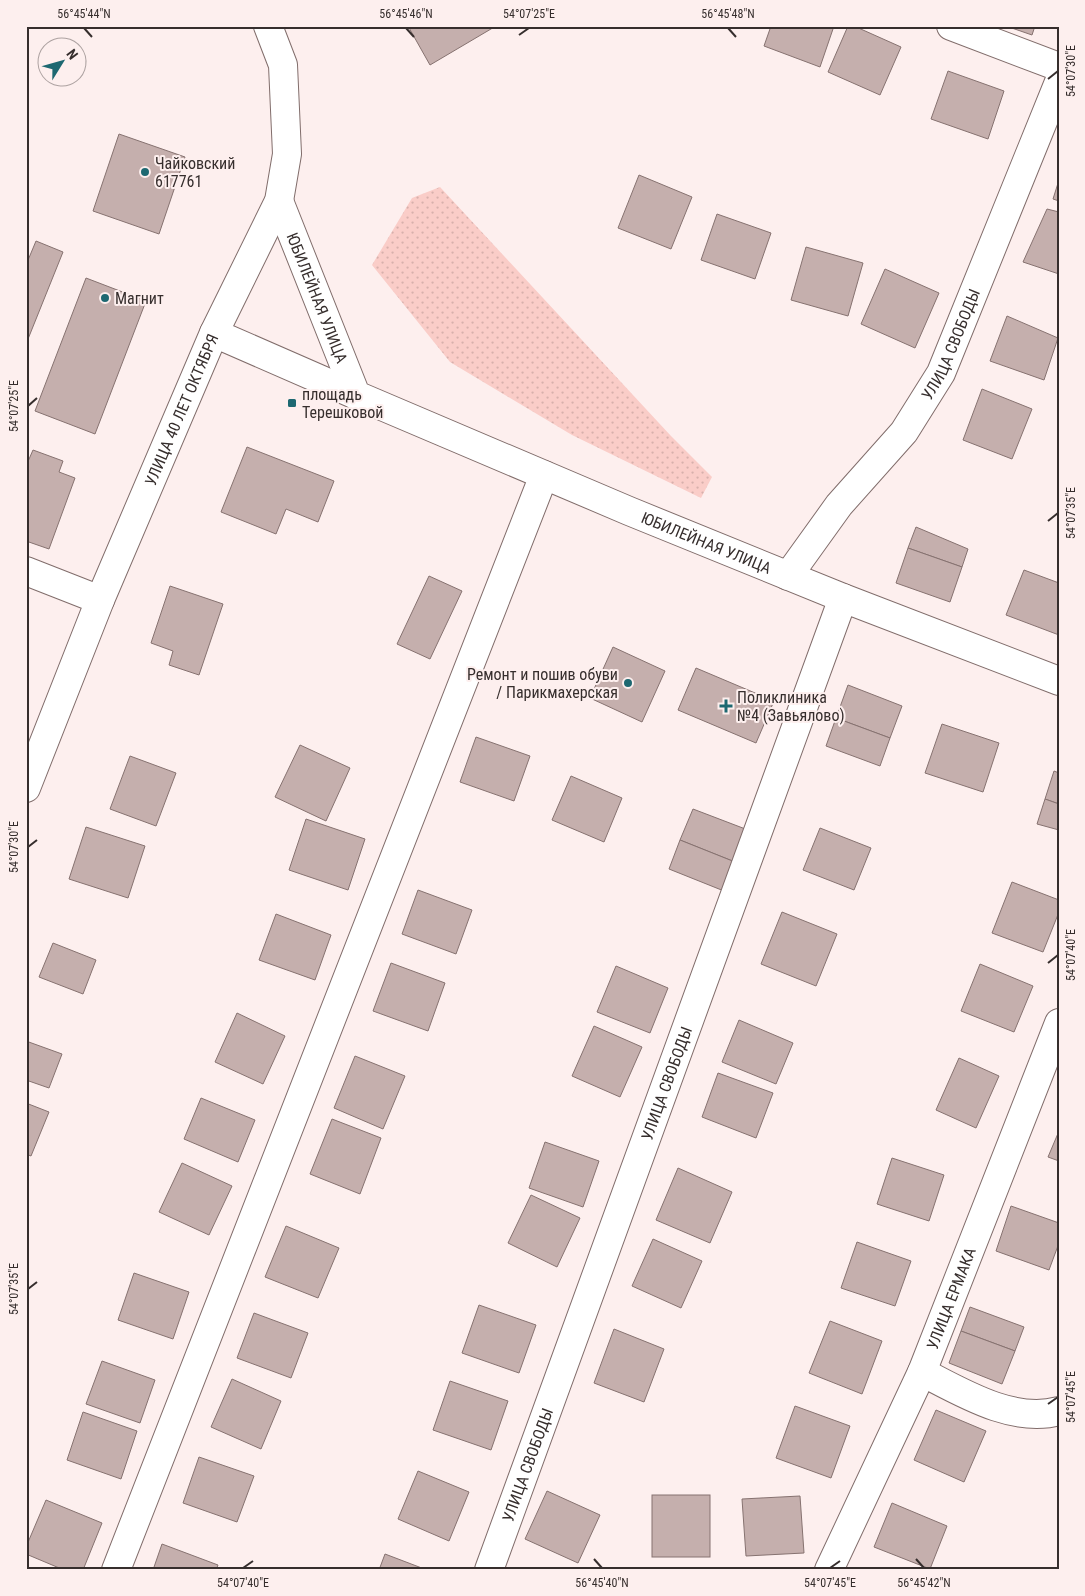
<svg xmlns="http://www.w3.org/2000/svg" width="1085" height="1596" font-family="'Roboto Condensed',sans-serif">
<defs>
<pattern id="park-dots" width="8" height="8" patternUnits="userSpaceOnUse" patternTransform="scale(1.25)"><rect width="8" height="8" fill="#facdc8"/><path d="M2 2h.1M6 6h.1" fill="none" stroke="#d7b0ac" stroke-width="1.8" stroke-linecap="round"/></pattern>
</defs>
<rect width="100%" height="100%" fill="#fdefee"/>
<polygon fill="url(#park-dots)" points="440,187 671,436 712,477 701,498 572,435 450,362 372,265 412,198"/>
<g fill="#c5afad" stroke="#867270">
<polygon points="408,26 496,26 430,65"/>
<polygon points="771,26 834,26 820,67 764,46"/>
<polygon points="848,26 854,26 901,47 880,95 828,72"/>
<polygon points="1006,26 1035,26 1032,35"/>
<polygon points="948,71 1004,91 988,139 931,119"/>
<polygon points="119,134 185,157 159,234 93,211"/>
<polygon points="639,175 692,197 671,249 618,228"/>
<polygon points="1059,180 1059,201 1053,199"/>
<polygon points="1047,209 1059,212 1059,274 1023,262"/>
<polygon points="717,214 771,233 755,279 701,260"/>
<polygon points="36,241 63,252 26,344 26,265"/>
<polygon points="806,247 863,263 848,316 791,300"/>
<polygon points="885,269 939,293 915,348 861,324"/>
<polygon points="86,278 146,301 95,434 35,411"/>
<polygon points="1007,316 1058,338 1044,380 990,361"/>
<polygon points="982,389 1032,409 1012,459 963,440"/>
<polygon points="247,447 334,481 318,522 286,509 276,534 221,512"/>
<polygon points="33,450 63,461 59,472 75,478 49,549 26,541 26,466"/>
<polygon points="916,527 968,549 962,567 908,548"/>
<polygon points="908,548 962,567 950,602 896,583"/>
<polygon points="1024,570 1059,583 1059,635 1006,615"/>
<polygon points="429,576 462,591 430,659 397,644"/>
<polygon points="170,586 223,604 199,675 169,665 173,651 151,643"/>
<polygon points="613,647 665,671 642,722 590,698"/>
<polygon points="696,668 774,701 756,743 678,710"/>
<polygon points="848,685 902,706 890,738 836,718"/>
<polygon points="836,718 890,738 880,766 826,746"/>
<polygon points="942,724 999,743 983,792 925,773"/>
<polygon points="476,737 530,756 514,801 460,782"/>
<polygon points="300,745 350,768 326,821 275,797"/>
<polygon points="130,756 176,773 156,826 110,809"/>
<polygon points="1054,771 1059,773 1059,804 1045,799"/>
<polygon points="571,776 622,798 604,842 552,820"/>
<polygon points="1045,799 1059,804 1059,830 1037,824"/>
<polygon points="693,809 748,830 735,862 680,840"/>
<polygon points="306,819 365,839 348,890 289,870"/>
<polygon points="86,827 145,846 128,898 69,879"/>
<polygon points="820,828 871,848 854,890 803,870"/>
<polygon points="680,840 735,862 724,891 669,869"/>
<polygon points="1012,882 1059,900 1059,912 1043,952 992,933"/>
<polygon points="418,890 472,910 456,954 402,934"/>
<polygon points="782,912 837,934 816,986 761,964"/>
<polygon points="276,914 331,935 315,980 259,960"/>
<polygon points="53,943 96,960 83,994 39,977"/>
<polygon points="391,963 445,983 428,1031 373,1011"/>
<polygon points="980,964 1033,986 1014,1032 961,1011"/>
<polygon points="616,966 668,988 650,1033 597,1012"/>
<polygon points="237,1013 285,1036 263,1084 215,1062"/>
<polygon points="739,1020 793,1043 776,1084 722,1062"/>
<polygon points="594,1026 642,1047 620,1097 572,1076"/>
<polygon points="26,1041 62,1054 49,1088 26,1080"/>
<polygon points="355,1056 405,1076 383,1129 334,1108"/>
<polygon points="959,1058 999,1076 976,1128 936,1110"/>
<polygon points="718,1073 773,1093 756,1138 702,1117"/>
<polygon points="201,1098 255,1120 238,1162 184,1139"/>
<polygon points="26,1103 49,1112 31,1156 26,1154"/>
<polygon points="332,1119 381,1138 360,1194 310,1174"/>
<polygon points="1059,1131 1059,1161 1048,1157"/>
<polygon points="545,1142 599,1161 583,1207 529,1188"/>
<polygon points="892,1158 944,1175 929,1221 877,1204"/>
<polygon points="182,1163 232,1186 209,1235 159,1212"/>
<polygon points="678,1168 732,1192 710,1243 656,1220"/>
<polygon points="531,1195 580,1218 557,1267 508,1243"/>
<polygon points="1011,1206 1059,1223 1059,1243 1049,1270 996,1251"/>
<polygon points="286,1226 339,1248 318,1298 265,1277"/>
<polygon points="653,1239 702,1261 681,1308 632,1286"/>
<polygon points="857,1242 911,1261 895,1306 841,1288"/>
<polygon points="134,1273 189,1292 173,1339 118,1320"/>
<polygon points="479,1305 536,1325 519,1373 462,1353"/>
<polygon points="970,1307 1024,1327 1015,1351 961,1331"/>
<polygon points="254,1313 308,1333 291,1378 237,1358"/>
<polygon points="830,1321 882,1341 862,1394 809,1373"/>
<polygon points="614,1329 664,1349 644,1402 594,1383"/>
<polygon points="961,1331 1015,1351 1002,1384 949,1363"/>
<polygon points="102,1361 155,1380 140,1423 86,1404"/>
<polygon points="232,1379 281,1401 261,1449 211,1427"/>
<polygon points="450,1381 508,1401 491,1450 433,1430"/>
<polygon points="795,1406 850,1426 831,1478 776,1458"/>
<polygon points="936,1410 986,1431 964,1482 914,1460"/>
<polygon points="83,1412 137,1431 121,1479 67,1460"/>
<polygon points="199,1457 254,1476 237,1522 183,1503"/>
<polygon points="418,1471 469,1492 449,1541 398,1519"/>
<polygon points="547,1491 600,1515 578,1563 525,1539"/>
<rect x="652" y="1495" width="58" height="62"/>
<polygon points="800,1496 804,1553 746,1556 742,1499"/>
<polygon points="46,1500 102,1523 83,1570 64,1570 26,1554 26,1547"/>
<polygon points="892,1503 947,1526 930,1569 874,1547"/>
<polygon points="162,1544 218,1565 216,1570 153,1570"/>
<polygon points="385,1554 427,1570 379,1570"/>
</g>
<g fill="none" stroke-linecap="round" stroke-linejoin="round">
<g stroke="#816d6b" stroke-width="30">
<g id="minor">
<polyline points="951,26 1059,67"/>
<path id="s1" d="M279,201l77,194 273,116 214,87 216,83"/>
<polyline points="214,333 356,395"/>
<polyline points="26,571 100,600"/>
<path id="s2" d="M788,576l51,-71 65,-73 37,-59 118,-291"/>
<path d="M922,1372c39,20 91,52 137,39"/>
<polyline points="116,1570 544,475"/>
<path id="s3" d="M489,1570l354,-972"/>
<path id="s4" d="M829,1570l93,-198 137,-349"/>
</g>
</g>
<g stroke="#816d6b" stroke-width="30">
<g id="major">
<path id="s5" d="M26,788l74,-188 114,-267 65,-132 8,-47 -4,-89 -15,-39"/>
</g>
</g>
<use href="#minor" stroke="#fff" stroke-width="28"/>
<use href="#major" stroke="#fff" stroke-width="28"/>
</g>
<path fill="none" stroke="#362e2d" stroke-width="2" d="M84,28l8,9M406,28l8,9M728,28l8,9M519,35l10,-7M1048,79l10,-8M28,406l9,-8M1048,521l10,-8M28,847l9,-7M1048,963l10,-8M28,1289l9,-7M1048,1404l10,-7M594,1559l8,9M916,1559l8,9M243,1568l10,-7M830,1568l10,-7"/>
<g fill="#1d6871" stroke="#fdefee" stroke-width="2">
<circle cx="145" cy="172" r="5"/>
<circle cx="105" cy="298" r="5"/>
<rect x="287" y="398" width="10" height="10" rx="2.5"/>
<circle cx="628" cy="683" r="5"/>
<path d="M723.5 698.5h5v5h5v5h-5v5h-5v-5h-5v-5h5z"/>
</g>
<g text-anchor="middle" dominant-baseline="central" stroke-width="4" stroke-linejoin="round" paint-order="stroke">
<g font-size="16" fill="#362e2d" stroke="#fdefee" text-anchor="start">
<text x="155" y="163">Чайковский<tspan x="155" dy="18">617761</tspan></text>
<text x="115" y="298">Магнит</text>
<text x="302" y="394">площадь<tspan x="302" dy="18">Терешковой</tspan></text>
<text x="618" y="674" text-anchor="end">Ремонт и пошив обуви<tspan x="618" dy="18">/ Парикмахерская</tspan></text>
<text x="737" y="697">Поликлиника<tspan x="737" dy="18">№4 (Завьялово)</tspan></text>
</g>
<g font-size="16" fill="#362e2d" stroke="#fdefee">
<text stroke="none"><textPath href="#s1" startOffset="104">ЮБИЛЕЙНАЯ УЛИЦА</textPath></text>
<text stroke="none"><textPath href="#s2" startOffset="285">УЛИЦА СВОБОДЫ</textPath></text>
<text stroke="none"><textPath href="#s5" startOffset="409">УЛИЦА 40 ЛЕТ ОКТЯБРЯ</textPath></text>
<text stroke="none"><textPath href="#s1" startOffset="589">ЮБИЛЕЙНАЯ УЛИЦА</textPath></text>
<text stroke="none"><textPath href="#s3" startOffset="518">УЛИЦА СВОБОДЫ</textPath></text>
<text stroke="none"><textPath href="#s4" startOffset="298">УЛИЦА ЕРМАКА</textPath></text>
<text stroke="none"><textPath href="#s3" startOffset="112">УЛИЦА СВОБОДЫ</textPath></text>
</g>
</g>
<rect width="1085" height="1596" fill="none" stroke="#fdefee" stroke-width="55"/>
<g transform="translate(62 62) rotate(53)"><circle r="24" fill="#fdefee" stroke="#ada2a1"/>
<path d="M0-4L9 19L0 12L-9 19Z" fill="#1d6871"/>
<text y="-8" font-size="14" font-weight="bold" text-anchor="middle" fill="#362e2d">N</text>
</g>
<rect x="28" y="28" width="1030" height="1540" fill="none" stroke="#362e2d" stroke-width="2"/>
<g font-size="12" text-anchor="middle" fill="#362e2d">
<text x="84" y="18">56°45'44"N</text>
<text x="406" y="18">56°45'46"N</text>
<text x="529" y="18">54°07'25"E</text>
<text x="728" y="18">56°45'48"N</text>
<text transform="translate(1071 71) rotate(-90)" y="4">54°07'30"E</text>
<text transform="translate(14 406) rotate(-90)" y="4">54°07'25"E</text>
<text transform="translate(1071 513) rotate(-90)" y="4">54°07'35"E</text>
<text transform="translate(14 847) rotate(-90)" y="4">54°07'30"E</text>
<text transform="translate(1071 955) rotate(-90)" y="4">54°07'40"E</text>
<text transform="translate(14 1289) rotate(-90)" y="4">54°07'35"E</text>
<text transform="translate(1071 1397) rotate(-90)" y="4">54°07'45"E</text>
<text x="243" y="1587">54°07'40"E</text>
<text x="602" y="1587">56°45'40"N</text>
<text x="830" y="1587">54°07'45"E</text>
<text x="924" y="1587">56°45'42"N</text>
</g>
</svg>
